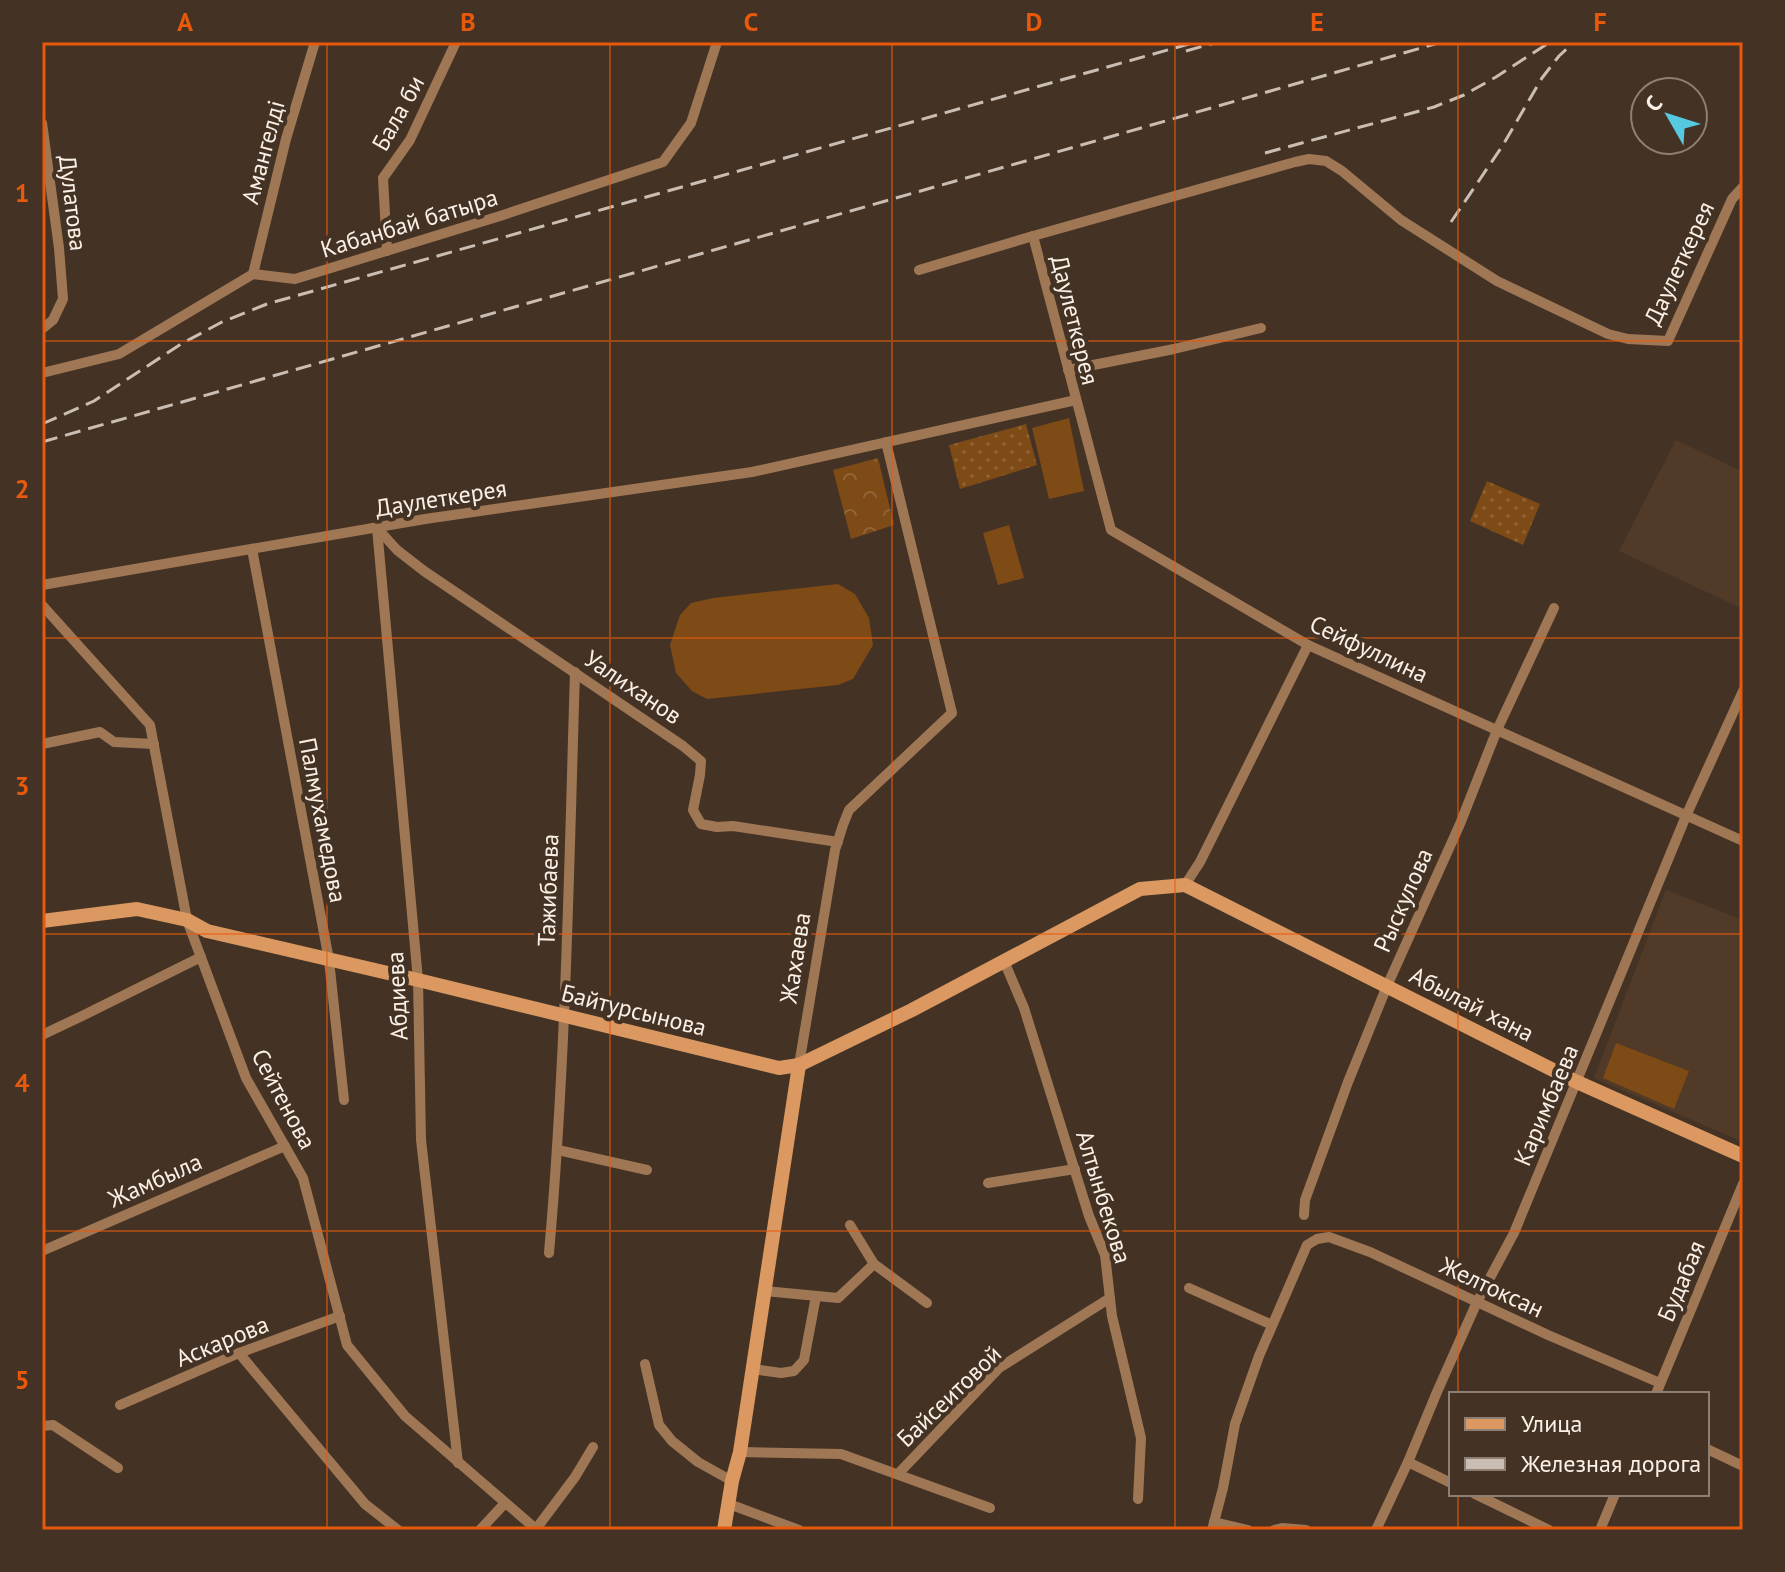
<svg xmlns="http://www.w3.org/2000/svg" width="1785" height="1572" font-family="'PT Sans',sans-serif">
<defs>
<pattern id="grass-dots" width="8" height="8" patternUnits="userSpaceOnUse" patternTransform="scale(2)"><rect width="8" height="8" fill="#7e4a15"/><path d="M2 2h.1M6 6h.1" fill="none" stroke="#916437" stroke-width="1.8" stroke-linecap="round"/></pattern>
<pattern id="park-crowns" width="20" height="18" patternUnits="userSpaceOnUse" patternTransform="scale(2)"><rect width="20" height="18" fill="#7e4a15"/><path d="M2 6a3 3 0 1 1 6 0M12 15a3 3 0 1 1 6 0" fill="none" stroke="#916437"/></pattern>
</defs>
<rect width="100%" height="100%" fill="#443325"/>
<g fill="#513a28">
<polygon points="1676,440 1743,472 1743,609 1619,551"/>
<polygon points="1666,890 1743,920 1743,1142 1594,1078"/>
</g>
<g fill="url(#grass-dots)">
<polygon points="1026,424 1037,465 960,489 949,445"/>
<polygon points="1487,481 1540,504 1523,545 1470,521"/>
</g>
<polygon fill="url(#park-crowns)" points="878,458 894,525 851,539 833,470"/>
<g fill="#7e4a15">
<polygon points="1069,418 1084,491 1049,499 1032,428"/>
<polygon points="1009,525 1024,578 998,585 983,533"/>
<polygon points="838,584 855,594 869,618 873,645 853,679 838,685 707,699 692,691 676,673 670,645 680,615 691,603 713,598"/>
<polygon points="1616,1043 1689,1071 1674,1109 1603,1078"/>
</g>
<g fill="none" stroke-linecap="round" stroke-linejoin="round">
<g stroke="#a07754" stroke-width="10">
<polyline points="42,123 59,248 63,299 53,320 42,329"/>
<polyline points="1743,187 1732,199 1668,341 1628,339 1608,334 1497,281 1401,220 1342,171 1326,161 1309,159 1295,162 1033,236 1111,530 1308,645 1743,841"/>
<polyline points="387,251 383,178 410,140 456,42"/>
<polyline points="919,270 1033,236"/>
<polyline points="253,274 286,139 315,42"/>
<polyline points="1068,370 1174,349 1261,328"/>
<polyline points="42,373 119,354 253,274 295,279 500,216 663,162 691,123 717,42"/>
<polyline points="377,528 418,980 421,1140 458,1463"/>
<polyline points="377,528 397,550 424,571 683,746 701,761 700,775 693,810 701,824 717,827 733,826 838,842"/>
<polyline points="252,549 329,960 344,1100"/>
<polyline points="42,585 425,519 752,472 1076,400"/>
<polyline points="42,605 150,725 187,920 246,1078 303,1178 347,1345 405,1416 537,1530"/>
<polyline points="42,744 100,732 114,742 154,744"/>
<polyline points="1185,885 1200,862 1308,645"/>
<polyline points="1004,961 1024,1008 1089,1216 1105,1255 1112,1316 1141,1438 1138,1499"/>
<polyline points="42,1035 82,1016 201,957"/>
<polyline points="799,1065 835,850 843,825 849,810 952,713 886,442"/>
<polyline points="558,1150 647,1170"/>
<polyline points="988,1183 1075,1169"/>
<polyline points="1304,1215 1305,1200 1348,1082 1387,986 1460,824 1497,730 1554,608"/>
<polyline points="42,1251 285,1146"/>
<path d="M549,1253c17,-193 20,-387 26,-581"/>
<polyline points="874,1264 927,1303"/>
<polyline points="1189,1288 1272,1325"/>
<polyline points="765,1291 838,1298 874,1264 850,1225"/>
<polyline points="239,1353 365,1504 398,1530"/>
<polyline points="645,1364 659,1425 672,1441 698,1462 732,1481"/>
<polyline points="752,1369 781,1373 794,1371 804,1360 816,1296"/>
<polyline points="1656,1394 1743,1184"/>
<polyline points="120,1405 239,1353 340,1316"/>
<polyline points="42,1426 53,1425 118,1468"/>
<polyline points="1707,1449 1743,1466"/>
<polyline points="740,1452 841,1454 990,1508"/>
<polyline points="1408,1462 1451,1483"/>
<polyline points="898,1474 999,1368 1110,1298"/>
<polyline points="1475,1494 1549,1530"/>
<polyline points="729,1504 799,1530"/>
<polyline points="1214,1522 1248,1530"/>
<polyline points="536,1529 575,1477 593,1447"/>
<polyline points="480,1530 505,1503"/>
<polyline points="1212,1530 1223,1488 1235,1424 1259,1356 1307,1245 1317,1239 1329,1237 1370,1252 1548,1335 1660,1383"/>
<polyline points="1274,1530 1282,1528 1306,1530"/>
<polyline points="1376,1530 1408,1462 1437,1392 1477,1302 1514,1233 1686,816 1743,691"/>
<polyline points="1600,1530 1615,1494"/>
</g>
<g stroke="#db9961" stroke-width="14">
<polyline points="42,921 137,909 187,920 207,931 418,980 779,1068 799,1065 912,1010 1140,889 1185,885 1577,1082 1743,1156"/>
<polyline points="724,1530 732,1481 740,1452 799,1065"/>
</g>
<g stroke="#cabeb4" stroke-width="3" stroke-dasharray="16 8" stroke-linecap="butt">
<polyline points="1186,51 1218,42"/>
<polyline points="1265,153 1434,107 1464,95 1496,77 1550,42"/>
<polyline points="1451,222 1503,145 1542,78 1559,56 1574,42"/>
<polyline points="42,424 94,401 181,344 222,322 267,304 1196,42"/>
<polyline points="42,442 1442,42"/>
</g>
</g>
<path fill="none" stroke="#e8590c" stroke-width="2" stroke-opacity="0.55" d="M327,42v1488M610,42v1488M892,42v1488M1175,42v1488M1458,42v1352M42,341h1701M42,638h1701M42,934h1701M42,1231h1701M1458,1494v36"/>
<g text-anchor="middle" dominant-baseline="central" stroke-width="8" stroke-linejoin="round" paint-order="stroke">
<g font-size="24" fill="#fbf0e7" stroke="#443325">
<text transform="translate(398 113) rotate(-61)">Бала би</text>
<text transform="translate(263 152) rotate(-75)">Амангелді</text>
<text transform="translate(73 203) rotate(83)">Дулатова</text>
<text transform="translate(409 223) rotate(-17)">Кабанбай батыра</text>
<text transform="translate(1679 263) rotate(-65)">Даулеткерея</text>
<text transform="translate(1075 320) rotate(76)">Даулеткерея</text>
<text transform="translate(441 498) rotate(-9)">Даулеткерея</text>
<text transform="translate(1369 649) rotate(25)">Сейфуллина</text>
<text transform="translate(633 687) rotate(34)">Уалиханов</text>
<text transform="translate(323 820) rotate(79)">Палмухамедова</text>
<text transform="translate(548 890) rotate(-88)">Тажибаева</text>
<text transform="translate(1403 900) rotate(-66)">Рыскулова</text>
<text transform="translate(795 958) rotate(-81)">Жахаева</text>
<text transform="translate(397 996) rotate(-93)">Абдиева</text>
<text transform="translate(1472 1004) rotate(27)">Абылай хана</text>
<text transform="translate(634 1010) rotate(14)">Байтурсынова</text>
<text transform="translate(284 1099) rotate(62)">Сейтенова</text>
<text transform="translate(1546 1105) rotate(-67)">Каримбаева</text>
<text transform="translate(155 1180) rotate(-24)">Жамбыла</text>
<text transform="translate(1104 1197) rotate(73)">Алтынбекова</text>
<text transform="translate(1681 1281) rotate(-67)">Будабая</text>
<text transform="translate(1492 1287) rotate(25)">Желтоксан</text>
<text transform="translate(222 1341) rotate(-22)">Аскарова</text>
<text transform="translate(949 1396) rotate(-44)">Байсеитовой</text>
</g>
</g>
<rect width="1785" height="1572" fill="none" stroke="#443325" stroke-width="88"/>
<rect x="1449" y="1392" width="260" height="104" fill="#443325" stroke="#8d7f73" stroke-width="2"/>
<rect x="1465" y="1418" width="40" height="12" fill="#db9961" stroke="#8d7f73" stroke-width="2"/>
<text x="1521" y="1432" font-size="24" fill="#fbf0e7">Улица</text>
<rect x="1465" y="1458" width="40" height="12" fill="#cabeb4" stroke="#8d7f73" stroke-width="2"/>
<text x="1521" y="1472" font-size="24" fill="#fbf0e7">Железная дорога</text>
<g transform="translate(1669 116) rotate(309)"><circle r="38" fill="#443325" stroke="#8d7f73" stroke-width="2"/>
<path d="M0-6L14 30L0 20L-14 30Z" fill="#56c9e1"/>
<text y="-12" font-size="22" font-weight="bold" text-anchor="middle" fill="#fbf0e7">С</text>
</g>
<rect x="44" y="44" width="1697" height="1484" fill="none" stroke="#e8590c" stroke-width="3"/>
<g font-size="26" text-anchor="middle" font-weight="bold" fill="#e8590c">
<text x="185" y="31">A</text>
<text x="468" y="31">B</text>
<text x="751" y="31">C</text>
<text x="1034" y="31">D</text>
<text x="1317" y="31">E</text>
<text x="1600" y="31">F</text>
<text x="22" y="202">1</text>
<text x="22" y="498">2</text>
<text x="22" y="795">3</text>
<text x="22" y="1092">4</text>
<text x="22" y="1389">5</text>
</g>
</svg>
